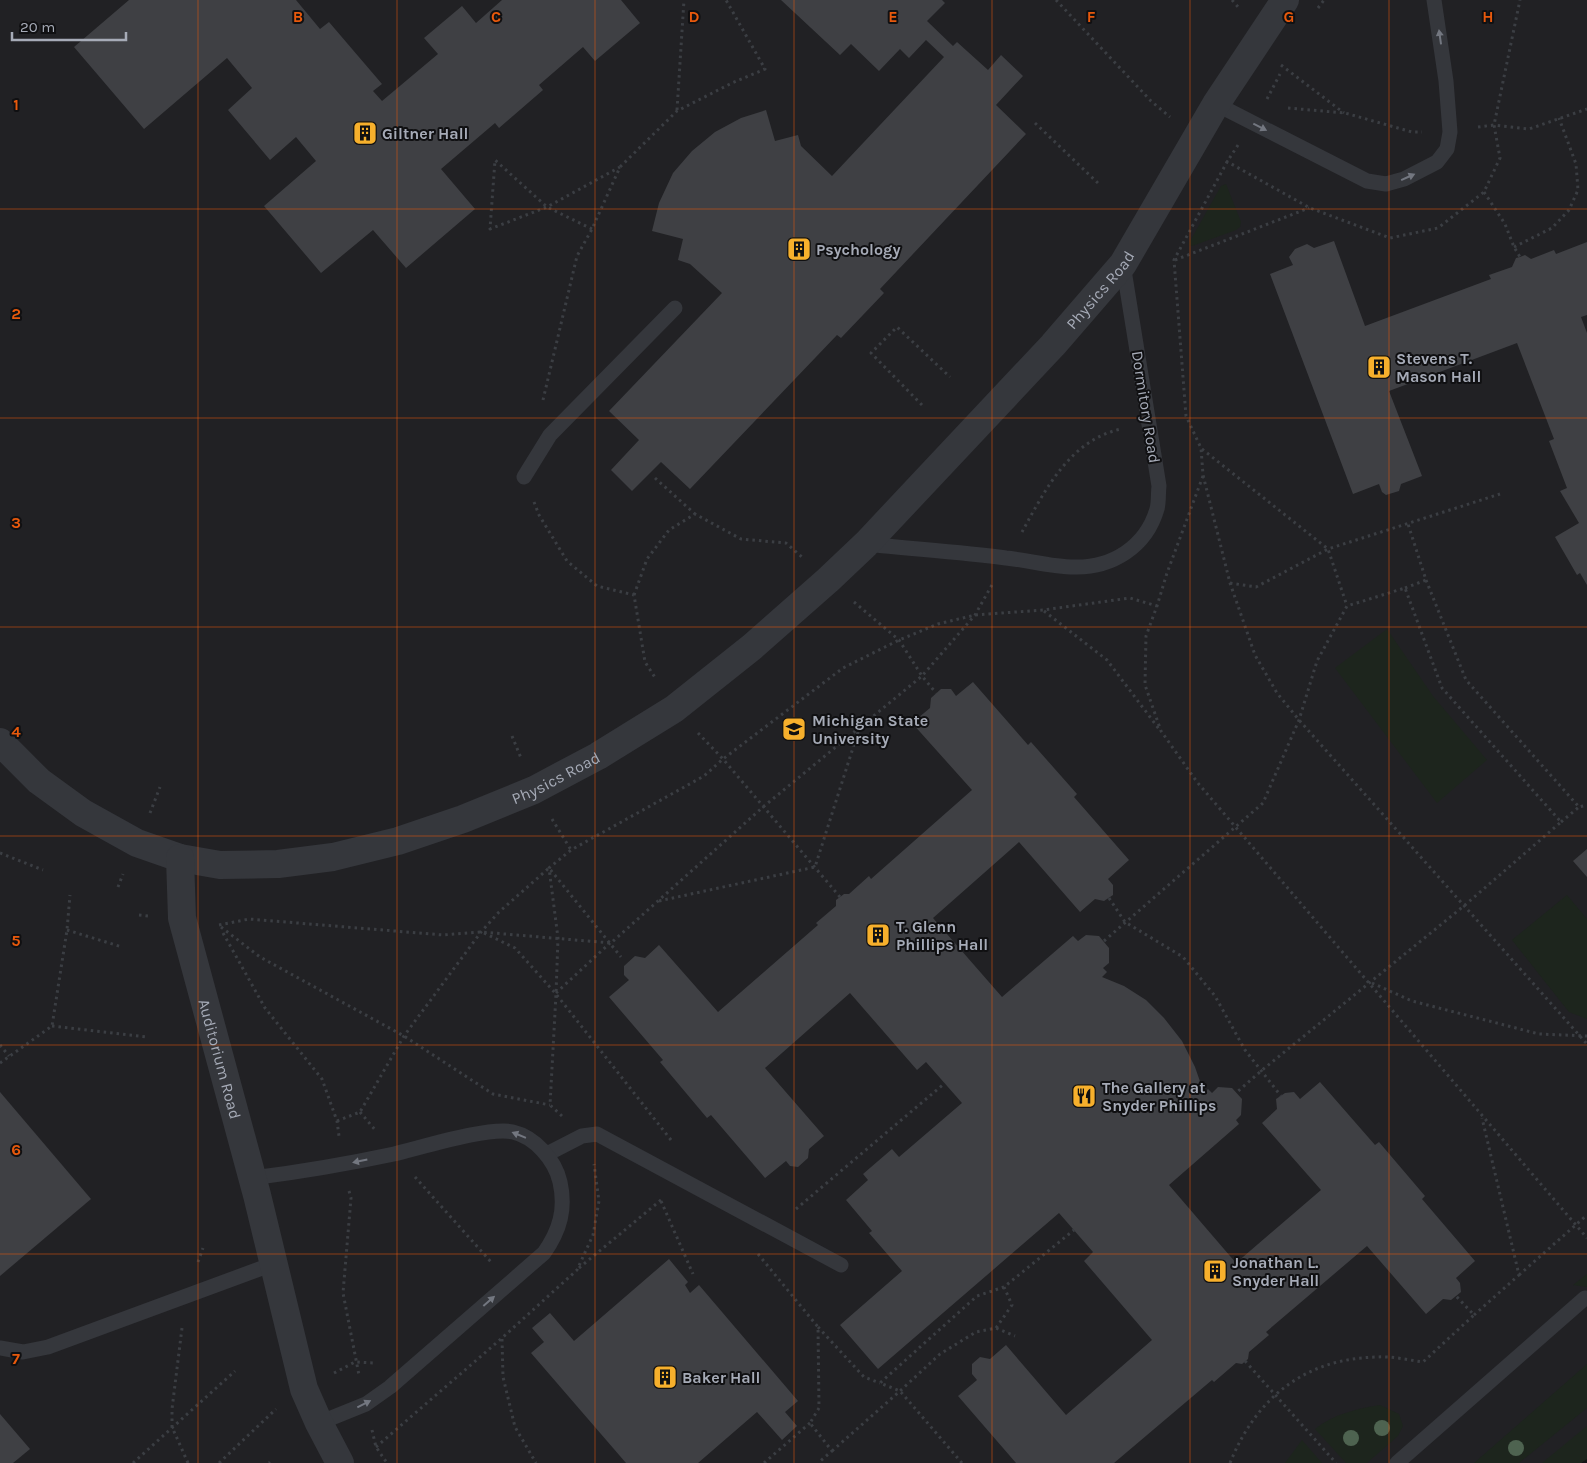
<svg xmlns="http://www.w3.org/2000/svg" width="1587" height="1463" font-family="Karla,sans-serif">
<rect width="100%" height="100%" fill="#151517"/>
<polygon fill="#212124" points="0,0 1587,0 1587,1458 1581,1463 0,1463"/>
<g fill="#1d251d">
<polygon points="1226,184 1241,222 1240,227 1236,230 1192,246 1189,245 1189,243 1221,186"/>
<polygon points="1387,629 1433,696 1487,760 1437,803 1335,668"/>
<polygon points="1567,895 1587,919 1587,1019 1569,1012 1512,940"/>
<polygon points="1587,1274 1587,1287 1573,1285"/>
<polygon points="1587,1364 1587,1408 1519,1463 1474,1463"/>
<path d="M1380,1405l19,9 4,12 -5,10 -31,27h-21l-31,-34c19,-15 41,-20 65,-24z"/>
<polygon points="1587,1426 1587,1459 1581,1463 1542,1463"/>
<polygon points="1302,1440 1322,1463 1285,1463"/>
</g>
<g fill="#3f4044">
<polygon points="129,0 296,0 320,29 329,22 382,84 373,91 382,101 438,54 424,38 462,6 476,23 502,0 621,0 640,23 595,61 583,47 539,85 543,90 499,128 495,123 441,169 475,209 406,268 373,230 321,273 264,206 316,161 296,137 270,160 228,110 252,88 227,58 144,129 74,47"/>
<polygon points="781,0 942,0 945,3 927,21 953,46 957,42 988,70 1001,55 1023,76 996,105 1026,134 880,289 884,293 841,338 837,335 690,489 661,462 632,491 611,470 639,440 609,411 722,293 690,264 678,260 683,239 652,231 659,203 673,173 692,151 715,132 741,118 766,110 775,141 798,135 801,146 832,176 944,57 926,40 909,58 900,49 879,71 851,44 840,55"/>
<polygon points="1334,241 1365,326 1491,279 1489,275 1512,267 1516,258 1520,257 1525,255 1531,259 1554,250 1556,254 1587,242 1587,315 1581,317 1587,333 1587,585 1580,573 1577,575 1555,537 1579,523 1560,491 1567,488 1549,441 1554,439 1517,343 1389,391 1422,476 1401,484 1399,491 1386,495 1382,492 1379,484 1353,494 1270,274 1293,265 1289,257 1295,249 1307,244 1314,248"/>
<polygon points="973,682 1028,745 1031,742 1077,794 1074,797 1129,860 1108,879 1113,885 1113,895 1104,901 1095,899 1080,912 1019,842 933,918 1002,997 1073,936 1078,941 1086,935 1099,936 1109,948 1109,963 1103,968 1107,972 1102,977 1124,986 1146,1000 1164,1018 1182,1041 1195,1067 1204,1093 1208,1089 1212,1093 1218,1087 1232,1088 1242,1099 1241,1115 1236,1120 1239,1124 1169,1185 1236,1263 1321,1190 1262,1123 1277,1109 1276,1099 1285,1093 1294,1092 1300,1099 1320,1082 1375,1145 1379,1142 1425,1196 1422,1199 1475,1261 1456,1278 1460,1283 1461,1292 1451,1300 1443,1299 1426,1314 1367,1246 1266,1332 1269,1335 1249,1352 1248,1359 1242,1364 1236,1363 1214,1382 1212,1380 1114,1463 1016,1463 958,1396 977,1380 972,1374 972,1364 980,1357 990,1359 1006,1345 1066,1415 1152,1340 1084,1261 1093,1252 1059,1213 878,1369 840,1325 902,1271 869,1233 872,1231 846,1200 868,1180 863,1174 892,1149 899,1157 962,1103 926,1062 917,1070 850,993 765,1068 824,1136 809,1149 808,1158 798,1167 790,1166 786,1161 765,1178 711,1115 707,1118 660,1062 663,1060 609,997 629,980 624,975 624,966 635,956 645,958 659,945 718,1012 818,925 816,923 836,906 836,900 844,894 849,894 869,876 871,879 972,790 912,723 930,708 931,698 941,689 951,689 956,696"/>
<polygon points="1587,849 1587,877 1573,861"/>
<polygon points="0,1092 91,1199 0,1276"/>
<polygon points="669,1259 688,1282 685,1285 690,1293 699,1285 798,1401 785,1412 797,1426 782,1440 757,1412 698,1463 626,1463 531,1353 544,1342 532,1328 550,1313 574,1341"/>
<polygon points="0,1414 30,1449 13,1463 0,1463"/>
</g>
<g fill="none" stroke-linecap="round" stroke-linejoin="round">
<g stroke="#3b3e43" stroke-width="3" stroke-dasharray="2.5 4" stroke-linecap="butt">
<polyline points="1056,0 1151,101 1170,117"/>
<polyline points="1232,0 1239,8"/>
<polyline points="1318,8 1324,0"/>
<polyline points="1281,65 1344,113"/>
<polyline points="1267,99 1280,74"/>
<polyline points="1288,108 1345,113 1412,132 1422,132"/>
<polyline points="677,110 684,0"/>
<polyline points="1035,123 1099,184"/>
<polyline points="1478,127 1494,125 1520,0"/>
<polyline points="1238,145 1227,162 1174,260 1186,416 1201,448 1203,475 1230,583 1255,655 1277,693 1299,720 1587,1044"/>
<polyline points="1226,161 1310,208 1390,238 1438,228 1484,192 1500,158 1494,125 1529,129 1587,109"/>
<polyline points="1484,192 1505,224 1514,247 1520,257"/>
<polyline points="592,229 547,207 495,160 490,229 547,207 620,167"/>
<polyline points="1514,247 1552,228 1569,210 1578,190 1576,164 1559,118"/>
<polyline points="1175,260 1309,208"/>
<polyline points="543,400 577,256 592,229 620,167 677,111 732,83 765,69 726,0"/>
<polyline points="922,405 871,353 897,327 950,377"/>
<polyline points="1202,449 1328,549 1347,606"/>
<polyline points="1203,476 1167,573 1157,606 1146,636 1145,685 1161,731 1197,782 1587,1238"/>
<polyline points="655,478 695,514"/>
<polyline points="534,502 539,515 567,561 597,586 634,595 645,662 656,679"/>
<path d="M1022,532c23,-42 48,-92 99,-103"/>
<polyline points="1426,580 1466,680 1579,807 1587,805"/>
<polyline points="1230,583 1256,587 1328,549 1500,494"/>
<polyline points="1405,588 1426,580 1408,524"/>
<polyline points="634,595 647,559 669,530 695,514 741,539 786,543 803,558"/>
<polyline points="854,602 899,640 922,676 936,693"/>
<polyline points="1044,611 1107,660 1159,729"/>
<polyline points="698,733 723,759 840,897"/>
<polyline points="512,736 521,758"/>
<polyline points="150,813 160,787"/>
<polyline points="552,819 571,850"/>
<polyline points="1561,822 1579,807"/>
<polyline points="0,853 43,870"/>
<polyline points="118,887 123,874"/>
<polyline points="1109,898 1125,922 1183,957 1215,996 1245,1050 1281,1096"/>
<polyline points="659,901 815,867 859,729"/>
<polyline points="139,915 148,916"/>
<polyline points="219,925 249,919 443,935 481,932 611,943 763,807 922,676 975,615 993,583"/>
<polyline points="221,927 260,957 404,1036 493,1094 550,1105"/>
<polyline points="67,930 122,947"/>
<polyline points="223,933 265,1008 322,1079 337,1121 339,1136"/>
<polyline points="484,933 515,948 556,994 550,1105 562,1116"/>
<polyline points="1104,941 1263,803 1299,720 1317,661 1347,606 1405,588 1442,688 1561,822 1465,905 1261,1071 1236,1093"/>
<polyline points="1372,983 1412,1001 1539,1034 1587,1036"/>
<polyline points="556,993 610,943"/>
<polyline points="52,1026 147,1037"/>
<polyline points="0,1045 9,1056"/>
<polyline points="0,1063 52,1026 67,930 70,895"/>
<polyline points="360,1112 376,1131"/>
<polyline points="337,1121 360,1112 404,1036 481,932 499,912 549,868 621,957"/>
<polyline points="671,1140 556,994 558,938 549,868 571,850 704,776 723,759 843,668 899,640 938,624 975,615 1043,610 1130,598 1157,606"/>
<polyline points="415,1177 491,1262"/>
<polyline points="349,1191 351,1198 343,1293 359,1375"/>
<polyline points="661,1201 693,1274"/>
<polyline points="796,1209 945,1083"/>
<polyline points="758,1254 818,1327 819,1408 810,1423 832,1451 818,1463"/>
<polyline points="198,1262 203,1248"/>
<polyline points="579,1268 661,1200"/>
<polyline points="1519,1275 1587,1215"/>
<polyline points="1474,1315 1519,1275 1482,1118"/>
<polyline points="818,1327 864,1377 880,1383"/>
<polyline points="182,1328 172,1409 172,1427 188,1463"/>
<polyline points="996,1328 1012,1305 1004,1287"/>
<polyline points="502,1339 503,1377 515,1427 536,1463"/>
<polyline points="1245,1361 1336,1463"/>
<polyline points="334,1373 355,1362 375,1363"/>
<polyline points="372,1430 376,1447 387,1463"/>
<polyline points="376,1447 502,1338 577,1270 593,1235 599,1201 594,1164"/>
<polyline points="832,1451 900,1391 940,1354 976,1332 996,1328 1015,1336"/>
<polyline points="133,1463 235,1371"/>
<polyline points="219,1463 276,1409"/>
<polyline points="269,1463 270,1462"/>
<polyline points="764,1463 810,1423"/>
<polyline points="962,1463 900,1391 880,1383 977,1296 1004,1287 1074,1230"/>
<path d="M1230,1463c26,-65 75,-105 148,-106 14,-1 30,3 45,5l51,-47 -18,-19"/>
</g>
<g stroke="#35373c" stroke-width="15">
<polyline points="1216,104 1367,181 1386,184 1404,179 1437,162 1447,149 1450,132 1446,81 1434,0"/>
<polyline points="524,477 550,435 675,308"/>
<path d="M866,544c47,5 94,8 140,14 22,2 45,9 68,9 38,1 72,-20 83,-58 2,-7 1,-16 2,-23l-36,-222"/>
<polyline points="547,1154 582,1136 597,1134 841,1265"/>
<path d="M252,1178c48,-6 95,-14 142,-24 26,-6 96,-28 119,-22 22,5 42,28 47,50 6,27 0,48 -16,71l-154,134 -24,17 -47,19"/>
<polyline points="0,1348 23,1352 48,1347 273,1264"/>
<polyline points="1397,1463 1585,1298"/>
</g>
<g stroke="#35373c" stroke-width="28">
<path id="s1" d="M0,742l39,39 44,32 54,30 43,15 40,7 58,-1 55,-7 65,-16 65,-22 71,-29 64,-34 76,-47 78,-62 76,-67 38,-36 187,-199 70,-81 93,-160 69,-104"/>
<path id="s2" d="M180,858l2,60 75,277 47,194 15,34 21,40"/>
</g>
</g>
<g fill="#4e6350">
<circle cx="1382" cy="1428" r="8"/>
<circle cx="1351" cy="1438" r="8"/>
<circle cx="1516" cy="1448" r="8"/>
</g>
<defs><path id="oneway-solid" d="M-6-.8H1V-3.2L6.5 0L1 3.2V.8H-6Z" transform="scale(1.25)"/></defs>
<g fill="#737780">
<use href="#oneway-solid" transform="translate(1440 37) rotate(-98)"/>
<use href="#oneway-solid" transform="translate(1260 127) rotate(27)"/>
<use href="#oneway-solid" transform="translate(1408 177) rotate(-24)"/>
<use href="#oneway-solid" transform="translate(519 1135) rotate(-158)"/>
<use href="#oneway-solid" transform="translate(360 1161) rotate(168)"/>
<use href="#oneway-solid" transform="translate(489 1301) rotate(-41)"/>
<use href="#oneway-solid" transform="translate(364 1404) rotate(-27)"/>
</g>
<path fill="none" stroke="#e8590c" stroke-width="1" stroke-opacity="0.55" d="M198,0v1463M397,0v1463M595,0v1463M794,0v1463M992,0v1463M1190,0v1463M1389,0v1463M0,209h1587M0,418h1587M0,627h1587M0,836h1587M0,1045h1587M0,1254h1587"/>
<defs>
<g id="building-square" transform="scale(1.25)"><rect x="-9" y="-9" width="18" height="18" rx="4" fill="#f7b02c" stroke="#101012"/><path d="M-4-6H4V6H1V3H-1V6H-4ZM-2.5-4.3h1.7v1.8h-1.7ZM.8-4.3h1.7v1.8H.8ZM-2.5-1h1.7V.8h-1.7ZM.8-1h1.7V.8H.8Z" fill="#111"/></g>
<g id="university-square" transform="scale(1.25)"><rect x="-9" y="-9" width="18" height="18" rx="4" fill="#f7b02c" stroke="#101012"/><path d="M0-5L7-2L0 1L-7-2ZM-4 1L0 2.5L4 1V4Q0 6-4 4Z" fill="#111"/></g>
<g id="restaurant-square" transform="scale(1.25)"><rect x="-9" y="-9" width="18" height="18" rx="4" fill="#f7b02c" stroke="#101012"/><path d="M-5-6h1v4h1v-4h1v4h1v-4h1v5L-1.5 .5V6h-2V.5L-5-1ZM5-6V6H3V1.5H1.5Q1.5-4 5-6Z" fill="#111"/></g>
</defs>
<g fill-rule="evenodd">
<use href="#building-square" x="365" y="133"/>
<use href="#building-square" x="799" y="249"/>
<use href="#building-square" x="1379" y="367"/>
<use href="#university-square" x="794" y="729"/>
<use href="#building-square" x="878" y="935"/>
<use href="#restaurant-square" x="1084" y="1096"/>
<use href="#building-square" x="1215" y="1271"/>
<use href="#building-square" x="665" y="1377"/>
</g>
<g text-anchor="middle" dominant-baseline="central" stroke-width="4" stroke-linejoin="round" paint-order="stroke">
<g font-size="16" font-weight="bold" fill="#a6abb7" stroke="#101012" text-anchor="start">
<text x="382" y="133">Giltner Hall</text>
<text x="816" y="249">Psychology</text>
<text x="1396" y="358">Stevens T.<tspan x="1396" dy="18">Mason Hall</tspan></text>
<text x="812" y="720">Michigan State<tspan x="812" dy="18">University</tspan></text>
<text x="896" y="926">T. Glenn<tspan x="896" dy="18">Phillips Hall</tspan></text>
<text x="1102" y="1087">The Gallery at<tspan x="1102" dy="18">Snyder Phillips</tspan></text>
<text x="1232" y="1262">Jonathan L.<tspan x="1232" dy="18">Snyder Hall</tspan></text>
<text x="682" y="1377">Baker Hall</text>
</g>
<g font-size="16" fill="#a6abb7" stroke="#101012">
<text stroke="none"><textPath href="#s1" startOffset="1344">Physics Road</textPath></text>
<text transform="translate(1146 407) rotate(81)">Dormitory Road</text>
<text stroke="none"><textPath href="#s1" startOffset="608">Physics Road</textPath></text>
<text stroke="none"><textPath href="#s2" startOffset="206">Auditorium Road</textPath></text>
</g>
</g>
<g font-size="16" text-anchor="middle" font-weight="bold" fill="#e8590c" stroke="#101012" stroke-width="4" stroke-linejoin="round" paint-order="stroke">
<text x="298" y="22">B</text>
<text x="496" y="22">C</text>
<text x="694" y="22">D</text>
<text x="893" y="22">E</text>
<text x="1091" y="22">F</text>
<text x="1289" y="22">G</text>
<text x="1488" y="22">H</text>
<text x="16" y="110">1</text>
<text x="16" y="319">2</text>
<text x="16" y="528">3</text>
<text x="16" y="737">4</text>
<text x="16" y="946">5</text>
<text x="16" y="1155">6</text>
<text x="16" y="1364">7</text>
</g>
<path d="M12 32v8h114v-8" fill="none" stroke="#a6abb7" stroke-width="2.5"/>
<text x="20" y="32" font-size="15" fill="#a6abb7" stroke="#101012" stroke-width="4" paint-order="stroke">20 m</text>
</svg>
